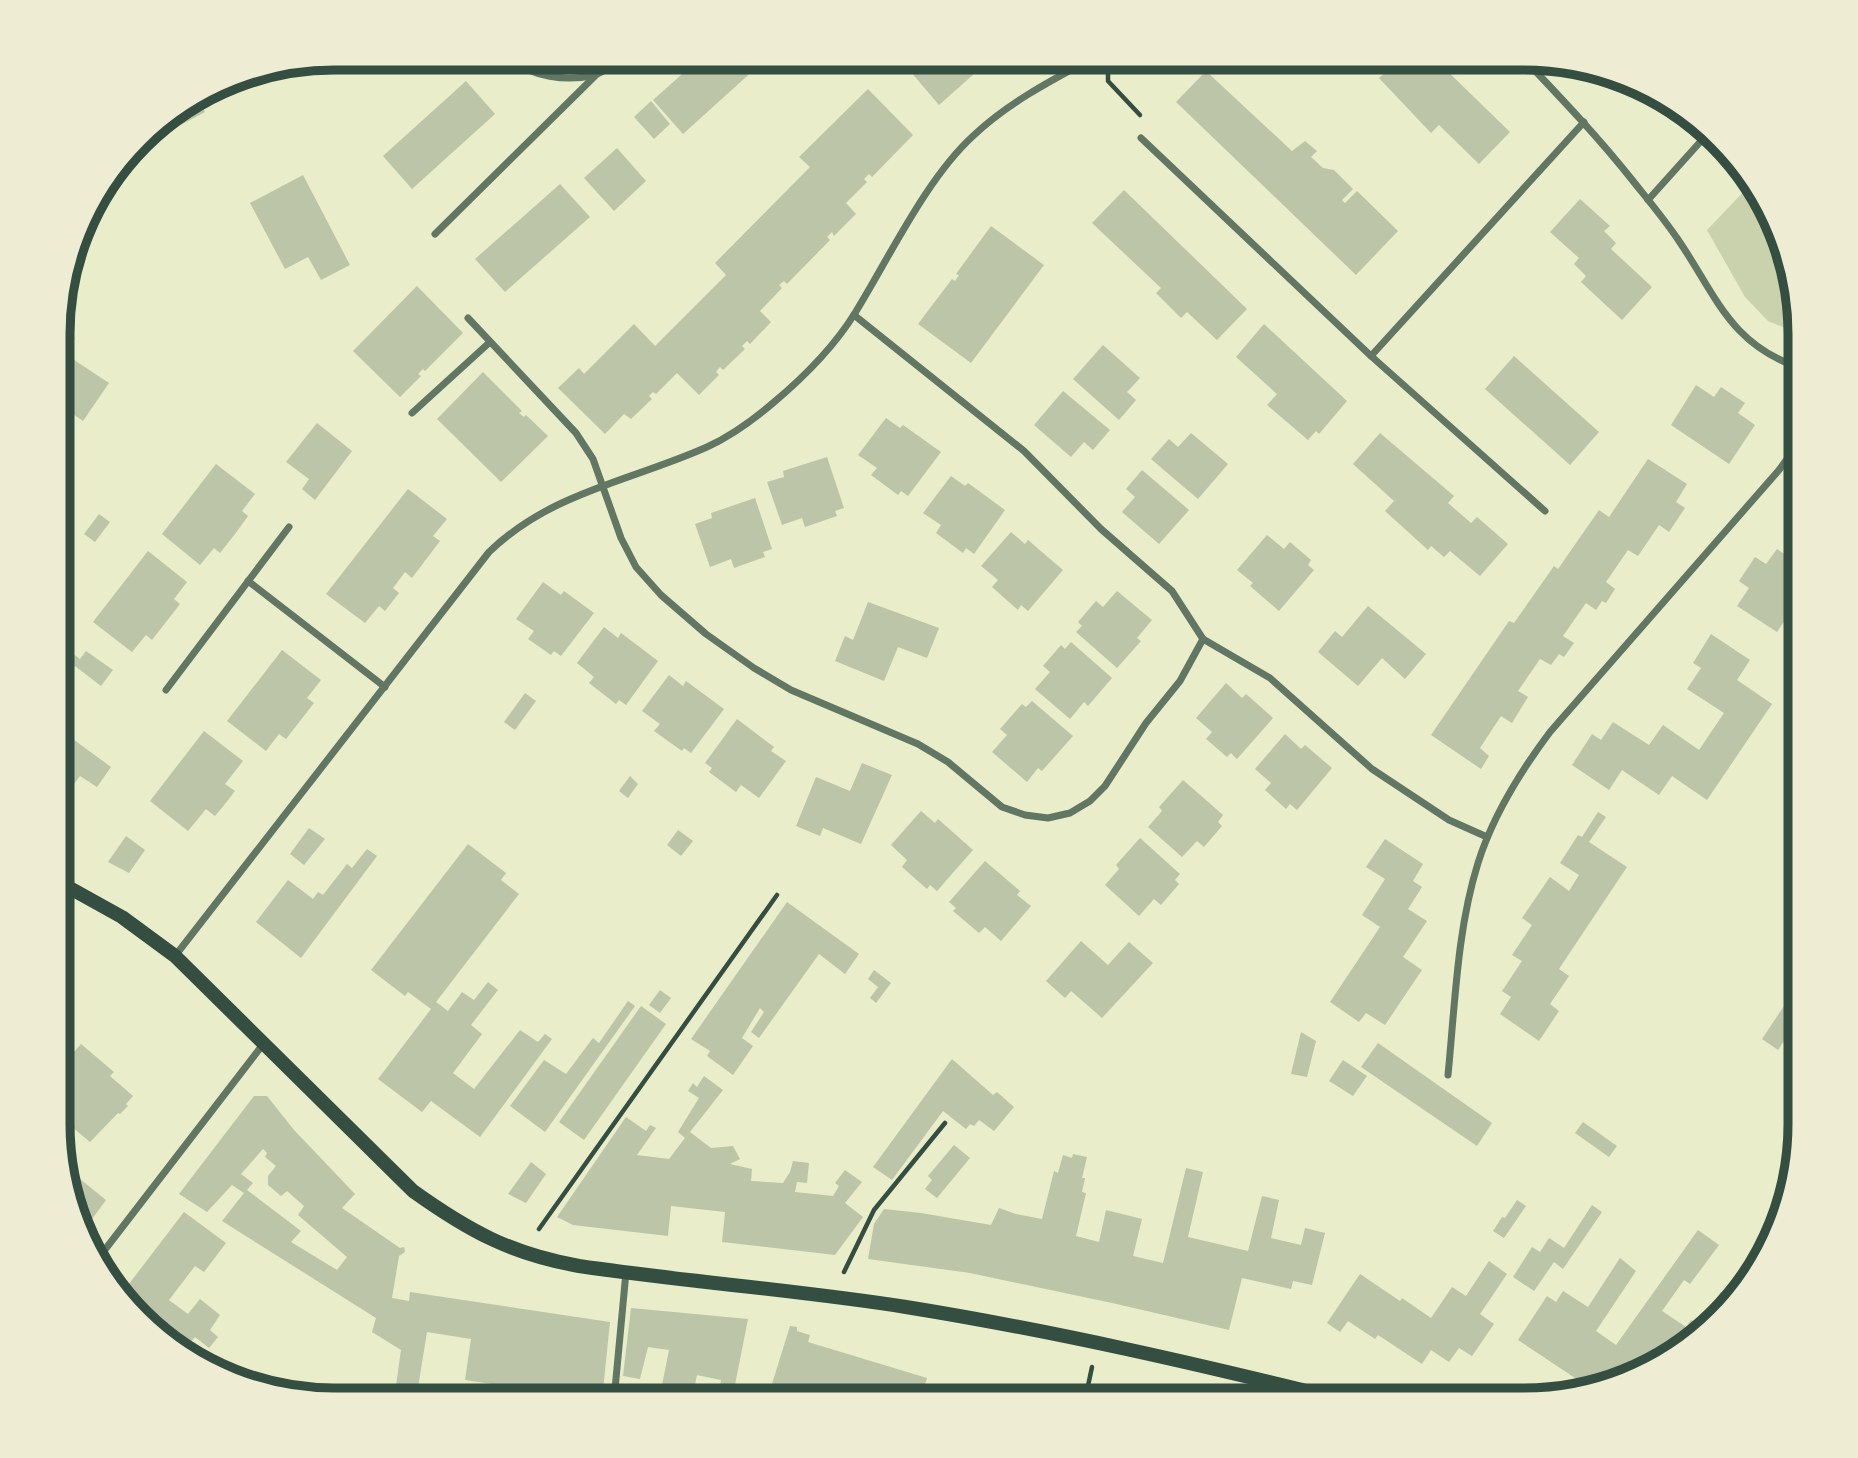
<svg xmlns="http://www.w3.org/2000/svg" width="1858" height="1458" font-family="'Public Sans',sans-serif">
<rect width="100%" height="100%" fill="#e9edc9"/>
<polygon fill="#cad2ad" points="1751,184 1772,212 1800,334 1768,321 1745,297 1707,230"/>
<g fill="#bcc5a7" fill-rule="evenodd">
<polygon points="700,58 767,58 683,134 653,100"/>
<polygon points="924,58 992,58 939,105 910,71"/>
<polygon points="1372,58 1422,58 1435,71 1441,65 1510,132 1479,164 1439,125 1431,133 1379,78 1386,72"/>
<polygon points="1206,71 1292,151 1305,141 1317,151 1311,157 1323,168 1334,170 1353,189 1342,200 1345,203 1357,191 1398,231 1356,275 1176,102"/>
<polygon points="466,81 495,114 412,189 383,156"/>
<polygon points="868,89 913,135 872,177 869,174 864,179 867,182 846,203 856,214 834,236 832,232 827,237 830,240 787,284 784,281 779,285 782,288 760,311 771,322 750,344 747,341 742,346 745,349 723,370 720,367 716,372 719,375 699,395 677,373 656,394 653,392 649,396 652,399 631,419 624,414 605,434 558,388 579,368 584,374 634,324 655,346 726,275 715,263 810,167 799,157"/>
<polygon points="198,99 205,112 153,140 148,131 152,126"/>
<polygon points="651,101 670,124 654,139 634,117"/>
<polygon points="617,148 646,181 614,211 584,178"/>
<polygon points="303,175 350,265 321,280 308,257 285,269 250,203"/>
<polygon points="560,184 590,217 505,292 475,259"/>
<polygon points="1124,190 1247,309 1217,340 1187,312 1181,318 1156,293 1161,288 1092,223"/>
<polygon points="1580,199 1610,226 1604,231 1616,243 1611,249 1652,287 1622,320 1581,282 1586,276 1574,264 1579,258 1550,232"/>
<polygon points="991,226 1044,265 971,363 918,324 952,279 955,281 959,275 956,274"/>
<polygon points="417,286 463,333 425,371 423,369 418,374 421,376 400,397 353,351"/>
<polygon points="1264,324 1347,401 1319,434 1316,431 1308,440 1267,405 1277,394 1236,357"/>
<polygon points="60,328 75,338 65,354 109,383 83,421 60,405"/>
<polygon points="1103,345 1140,378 1127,392 1136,400 1119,420 1073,379"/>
<polygon points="1514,356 1599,432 1570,465 1485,389"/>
<polygon points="483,372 522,411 519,413 524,417 526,415 548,436 501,482 437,419"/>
<polygon points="1696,385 1714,397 1721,387 1745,403 1738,413 1755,425 1729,464 1671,425"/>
<polygon points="1063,391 1110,430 1093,450 1084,442 1071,457 1034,425"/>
<polygon points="886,418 900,428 903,425 941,452 908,496 901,491 898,495 871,475 877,468 858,455"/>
<polygon points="317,423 352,451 315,500 302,489 309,479 286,462"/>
<polygon points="1191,433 1228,464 1198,499 1151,459 1169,439 1178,447"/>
<polygon points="1380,433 1454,496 1448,503 1471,523 1477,517 1508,544 1480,576 1450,551 1444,557 1431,546 1428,550 1385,511 1394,501 1353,464"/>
<polygon points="827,457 844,508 835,511 837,516 805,527 802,518 782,525 767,482 784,477 783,471"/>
<polygon points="1648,459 1687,484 1676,502 1685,508 1669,532 1659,525 1638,556 1628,550 1606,582 1615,589 1606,603 1602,601 1596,610 1586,603 1563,636 1574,643 1564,657 1559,654 1551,665 1540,659 1518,691 1528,697 1512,723 1501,716 1480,748 1489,756 1481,769 1431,735 1509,621 1514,623 1554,566 1558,569 1599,510 1609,517"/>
<polygon points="216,464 255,494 242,511 248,516 235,534 220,553 214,548 200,565 162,534"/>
<polygon points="1142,470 1189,510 1159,544 1122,512 1135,497 1126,489"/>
<polygon points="951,476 965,486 968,483 1005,510 974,554 966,548 963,553 936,533 941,525 923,513"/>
<polygon points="408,489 447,519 433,536 440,541 412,578 405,572 393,588 399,593 385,611 379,606 365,623 326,594"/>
<polygon points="755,498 772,549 763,552 765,557 734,568 731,559 710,567 695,524 712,518 711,513"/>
<polygon points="99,514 110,522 95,542 84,534"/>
<polygon points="1011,532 1025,544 1028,540 1063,570 1028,611 1021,605 1018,610 992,587 998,580 981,566"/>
<polygon points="1267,535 1284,549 1290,542 1311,560 1308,565 1314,570 1279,611 1250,586 1253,583 1237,570"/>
<polygon points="1777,549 1800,565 1800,598 1777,632 1737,606 1749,588 1739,581 1755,557 1766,564"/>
<polygon points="148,551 187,582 174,599 180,604 152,640 146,635 132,652 93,622"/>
<polygon points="543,582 561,595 564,591 594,613 561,656 554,651 551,655 528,639 534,631 516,619"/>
<polygon points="1117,591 1152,620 1137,638 1141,641 1117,668 1076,632 1082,626 1078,622 1096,601 1103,607"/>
<polygon points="868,602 939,628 927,658 898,647 884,681 835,661 845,636 853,640"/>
<polygon points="1368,606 1426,654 1405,679 1382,658 1358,686 1318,652 1335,631 1342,637"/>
<polygon points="604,627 618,638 621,633 658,661 626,705 619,700 616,704 589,683 594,677 577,663"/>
<polygon points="1711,634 1750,660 1737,680 1772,704 1707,800 1672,776 1659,795 1622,770 1609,790 1572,765 1592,734 1601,740 1613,722 1649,745 1663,725 1699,750 1724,713 1687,689 1701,668 1693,663"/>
<polygon points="1071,642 1112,678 1088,706 1084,702 1070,719 1035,689 1050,672 1043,666 1061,645 1065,649"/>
<polygon points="59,643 80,659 86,651 113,670 101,686 75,666 59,686"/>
<polygon points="282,650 321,680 307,698 314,703 286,739 279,734 266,751 227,721"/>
<polygon points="669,675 683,686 686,681 724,709 691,753 684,748 682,751 654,731 660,724 642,711"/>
<polygon points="1226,683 1242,698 1246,694 1273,718 1237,759 1231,753 1227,757 1206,739 1212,732 1196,718"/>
<polygon points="525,693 536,701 515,730 504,722"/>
<polygon points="1032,701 1073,736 1042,771 1038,768 1027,782 992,752 1007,735 1000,729 1022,704 1026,707"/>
<polygon points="59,719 71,727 66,734 111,767 97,787 80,776 59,804"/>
<polygon points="737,719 774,747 771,751 786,761 759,798 741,785 736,792 709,772 712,768 705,763"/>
<polygon points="204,731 243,761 225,784 235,791 225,804 215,816 206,809 188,831 150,801"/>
<polygon points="1285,734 1301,749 1305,745 1332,768 1297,810 1290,804 1286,809 1265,790 1271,783 1255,769"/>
<polygon points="862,763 892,775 861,844 823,828 820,836 796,826 816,777 850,791"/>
<polygon points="630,776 638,784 628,798 619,791"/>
<polygon points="1183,780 1223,815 1218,822 1222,826 1204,847 1197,841 1182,857 1148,827 1162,811 1159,807"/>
<polygon points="921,811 935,823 938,819 973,850 937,891 930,885 927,889 902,867 907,860 891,845"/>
<polygon points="1598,812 1606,817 1589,842 1627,867 1559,969 1569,976 1550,1004 1559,1011 1539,1041 1500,1014 1511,997 1502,991 1522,961 1512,955 1532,925 1522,918 1550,877 1569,891 1579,875 1560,863 1578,835 1582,837"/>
<polygon points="309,828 325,839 304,865 290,854"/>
<polygon points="678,830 693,841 681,856 667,845"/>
<polygon points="126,836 145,850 129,873 108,862"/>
<polygon points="1140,838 1180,874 1175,880 1179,884 1161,905 1154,899 1139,916 1105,885 1119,869 1116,865"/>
<polygon points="1385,839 1423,864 1413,881 1422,887 1408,909 1427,921 1403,957 1422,970 1385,1025 1366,1013 1359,1022 1330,1002 1380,927 1362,915 1385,879 1366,867"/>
<polygon points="468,844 506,873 501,880 519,894 436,1002 448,1011 462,992 474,1000 488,982 498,990 471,1025 482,1034 453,1073 474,1089 520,1030 538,1042 545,1034 552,1039 480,1137 431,1101 422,1112 378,1079 431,1009 408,992 405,996 371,970"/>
<polygon points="367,849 377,856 301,958 256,922 288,880 313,899 318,892 323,895 347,864 352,868"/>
<polygon points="985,861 1020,891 1017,895 1031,906 1001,941 985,927 979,933 953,911 956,908 949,902"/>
<polygon points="787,902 859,954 845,974 819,954 759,1038 751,1032 764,1012 760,1008 742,1038 753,1046 733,1075 707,1056 710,1051 691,1039"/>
<polygon points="1081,941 1108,965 1129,942 1153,963 1102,1018 1071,991 1065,998 1046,981"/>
<polygon points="874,970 891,983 876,1003 870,998 878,987 868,979"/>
<polygon points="1800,982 1800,1017 1778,1050 1762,1039"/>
<polygon points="660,990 671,998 660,1013 649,1005"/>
<polygon points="628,1001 635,1006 545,1132 510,1106 544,1060 566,1074 593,1038 599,1043"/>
<polygon points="641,1006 666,1024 584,1140 559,1122"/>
<polygon points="1301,1032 1316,1041 1307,1077 1291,1074"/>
<polygon points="1378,1043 1492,1123 1477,1146 1361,1067"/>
<polygon points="81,1044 114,1072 110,1076 133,1096 126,1104 128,1106 120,1114 118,1113 90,1142 66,1122 69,1119 58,1110 59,1069"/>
<polygon points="952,1059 993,1095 997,1092 1014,1107 994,1131 979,1120 974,1126 970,1124 966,1129 943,1111 892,1180 873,1167"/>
<polygon points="1343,1060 1367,1076 1353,1096 1329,1081"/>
<polygon points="704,1076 723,1090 690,1132 711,1148 733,1146 740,1159 730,1164 752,1169 751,1181 783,1183 790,1172 793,1161 809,1163 807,1183 797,1182 795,1192 833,1196 839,1186 835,1183 845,1170 862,1182 845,1203 863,1217 835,1255 722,1242 725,1212 671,1206 668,1236 573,1225 557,1217 626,1117 646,1131 650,1125 656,1128 637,1155 669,1159 685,1138 678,1132 699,1098 688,1091 693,1083 697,1087"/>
<path d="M254,1096h13l27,34 61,64 -13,14 58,40 4,-1 1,5 -6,4 -7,42 17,3 1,-9 200,30 -8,78h-18l1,-15 -9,-1 -2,13 7,3h-64l1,-4 -21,-3 1,-8 -33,-5 6,-41 -44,-7 -11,68h-22l7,-50 -29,-18 4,-14 -154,-97 22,-28 -12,-8 -25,27 -28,-18zM263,1149l4,4 -2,4 11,9 -8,10v9l13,11 6,-5 17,15 -6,9 49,42 -10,13 -46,-28 10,-11 -54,-41 6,-7 -12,-9z"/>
<polygon points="1583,1122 1617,1146 1609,1157 1575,1133"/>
<polygon points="954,1145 970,1158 937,1198 925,1189 932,1180 928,1176"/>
<polygon points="1073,1154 1087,1157 1082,1178 1085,1178 1082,1192 1086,1193 1076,1236 1099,1242 1106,1210 1142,1219 1133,1256 1163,1263 1186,1168 1203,1172 1188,1237 1248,1251 1262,1196 1279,1200 1271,1238 1301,1245 1305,1228 1325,1233 1312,1285 1293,1281 1291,1289 1242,1278 1229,1330 1112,1303 970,1273 868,1259 874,1224 884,1209 921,1213 991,1225 999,1208 1016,1214 1042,1219 1054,1171 1058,1173 1063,1155 1072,1158"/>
<polygon points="531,1162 546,1174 526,1203 508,1194"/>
<polygon points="65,1167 106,1200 92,1219 75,1206"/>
<polygon points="1517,1200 1526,1206 1504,1238 1493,1231 1502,1217 1505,1218"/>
<polygon points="1592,1205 1602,1212 1563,1269 1554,1262 1534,1291 1513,1277 1532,1247 1540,1252 1549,1238 1564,1248"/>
<polygon points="184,1212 226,1243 204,1272 195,1266 169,1300 188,1314 200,1299 220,1315 210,1330 218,1337 209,1348 195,1337 185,1348 189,1351 187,1353 151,1332 122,1293"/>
<polygon points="1698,1230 1719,1245 1690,1284 1684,1280 1662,1311 1686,1327 1691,1320 1698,1325 1721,1292 1727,1295 1734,1286 1741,1291 1732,1307 1630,1379 1585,1388 1587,1386 1518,1340 1547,1296 1556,1302 1563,1291 1588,1307 1620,1258 1636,1271 1596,1331 1616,1345"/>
<polygon points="1489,1261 1507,1274 1480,1314 1494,1324 1472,1356 1459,1348 1449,1362 1431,1350 1422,1364 1378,1335 1375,1339 1348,1321 1340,1332 1327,1323 1360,1274 1400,1301 1402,1298 1431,1318 1452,1287 1466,1296"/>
<path d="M631,1308l117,11 -16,81h-73l10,-50 -21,-3 -8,32 -17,-3zM697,1375l24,5 -2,14 -25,-5z"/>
<polygon points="790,1326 797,1327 797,1331 810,1335 808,1342 927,1378 920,1400 812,1400 810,1389 795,1384 790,1400 767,1400"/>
<polygon points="951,1390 966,1393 964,1400 948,1400"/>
</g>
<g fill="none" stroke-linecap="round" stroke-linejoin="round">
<g stroke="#344e41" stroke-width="4.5">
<polyline points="1108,74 1108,81 1140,115"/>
<polyline points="539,1229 777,895"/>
<polyline points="844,1272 874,1210 945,1123"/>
<polyline points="1085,1400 1092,1367"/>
</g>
<g stroke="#617663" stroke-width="7">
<path d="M510,58c21,19 57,24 84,17 10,-2 20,-12 29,-17"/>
<path d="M1523,58c38,40 76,80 110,123 16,20 32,39 46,60 38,56 51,103 121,127"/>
<polyline points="1141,138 1371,356 1545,511"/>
<polyline points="1648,200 1710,131"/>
<polyline points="435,234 596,75"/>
<polyline points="854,315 1024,451 1101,529 1172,591 1203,639 1270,678 1372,769 1449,820 1487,837"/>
<polyline points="468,318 576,433 593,459 621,538 636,567 661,595 706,634 754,668 791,690 918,744 948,762 1002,807 1025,815 1048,818 1070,813 1090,801 1105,786 1146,723 1180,681 1203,639"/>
<polyline points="1371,356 1584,122"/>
<polyline points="412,413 490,342"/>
<polyline points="248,581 385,687"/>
<polyline points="166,690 289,527"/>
<path d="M175,956l314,-404c62,-60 142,-71 218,-105 24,-11 46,-27 66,-44 31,-26 61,-56 82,-90 34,-55 71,-134 118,-177 35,-33 77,-55 120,-78"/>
<path d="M1448,1075c7,-70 9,-145 30,-212 15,-48 42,-91 72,-131l229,-262 21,-29"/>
<polyline points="97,1260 264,1043"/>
<polyline points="614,1400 626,1272"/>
</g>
<path stroke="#344e41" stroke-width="14" d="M59,882l63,35 53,39 238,235c56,40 98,63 166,75 109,16 219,24 327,41 149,24 292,57 437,93"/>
</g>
<path d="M0 0H1858V1458H0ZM334 70H1524A264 264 0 0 1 1788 334V1124A264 264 0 0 1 1524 1388H334A264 264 0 0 1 70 1124V334A264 264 0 0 1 334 70Z" fill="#eeecd3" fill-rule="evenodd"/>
<path fill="none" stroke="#344e41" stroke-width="9" d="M334 70H1524A264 264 0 0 1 1788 334V1124A264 264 0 0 1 1524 1388H334A264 264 0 0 1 70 1124V334A264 264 0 0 1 334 70Z"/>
</svg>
